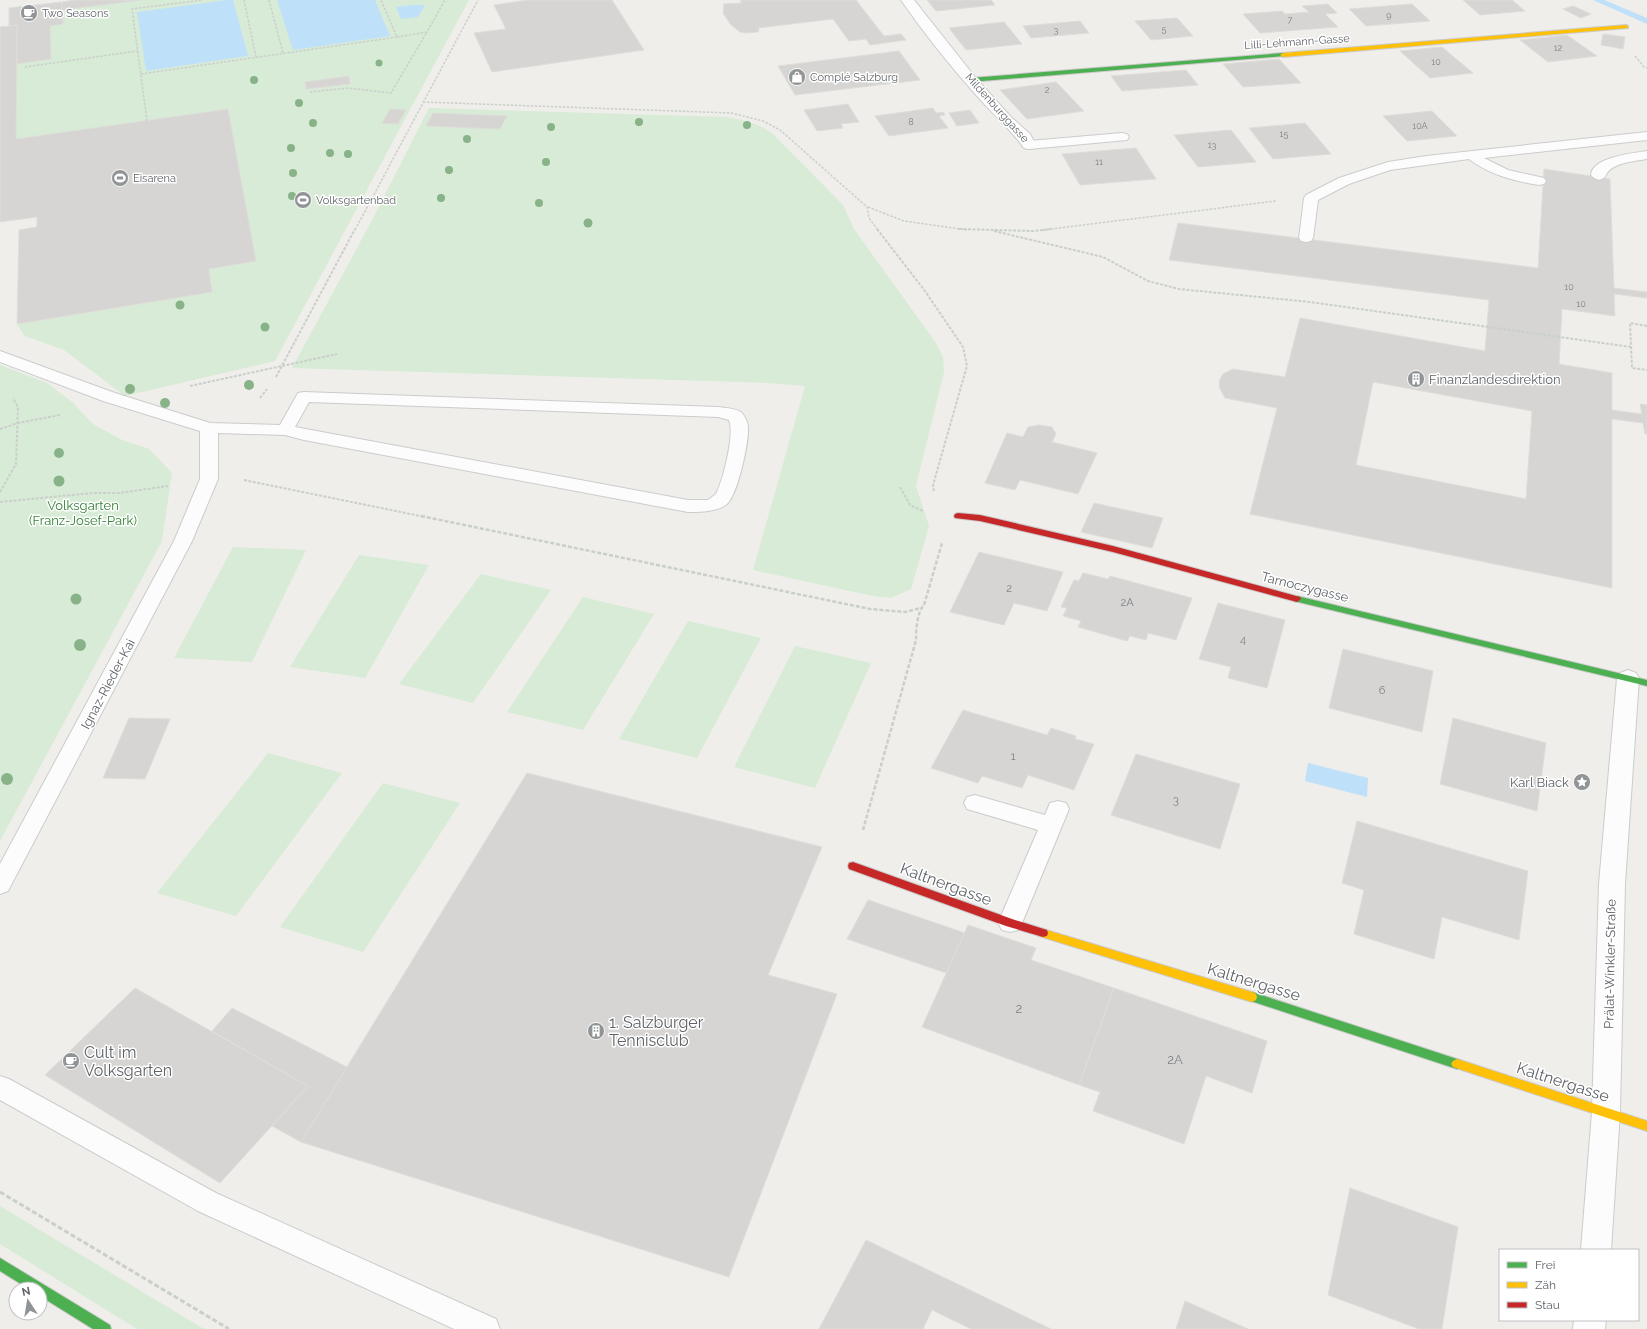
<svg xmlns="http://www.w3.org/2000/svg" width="1647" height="1329" font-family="Raleway,sans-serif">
<rect width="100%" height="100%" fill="#efeeea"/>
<g fill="#d8ebd6">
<polygon points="75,0 469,0 275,361 125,396 64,350 25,336 17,324 212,292 209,269 256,261 228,109 16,139 17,64 51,59 50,26 63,24 62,2"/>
<path d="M429,108l298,9c17,3 30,6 45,16l71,72 11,24 82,114 7,14 1,15 -28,114 13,40 -18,63 -20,9 -18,-2 -120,-26 52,-184 -37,-3 -476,-15 78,-144z"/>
<polygon points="0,365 47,383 72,402 93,424 122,440 149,449 172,473 162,541 0,841"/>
<polygon points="233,547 306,550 252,662 174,658"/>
<polygon points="359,555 429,565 365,678 290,667"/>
<polygon points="481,574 551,590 473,703 399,684"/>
<polygon points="583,597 654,614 583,730 507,712"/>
<polygon points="688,621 761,638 697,758 619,739"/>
<polygon points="795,646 871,663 815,788 734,767"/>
<polygon points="268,753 342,773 236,916 157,893"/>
<polygon points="383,783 460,803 363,952 280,927"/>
<polygon points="0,1206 204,1329 137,1329 0,1244"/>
</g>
<g fill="#bfe0f9">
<polygon points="227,0 233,0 248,56 146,71 137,12"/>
<polygon points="277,0 375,0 390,36 293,50"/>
<polygon points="412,5 425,5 418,17 401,19 396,7"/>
<polygon points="1308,763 1368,778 1367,797 1305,781"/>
</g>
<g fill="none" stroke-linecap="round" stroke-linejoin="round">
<polygon fill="#bfe0f9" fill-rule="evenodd" points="1593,0 1604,0 1647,18 1647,24"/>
</g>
<g fill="#d6d5d3" stroke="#deddd9" fill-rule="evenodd">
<polygon points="75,0 142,0 62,10 62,2"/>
<polygon points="528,0 612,0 644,50 492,72 474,33 506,29 494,5"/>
<polygon points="740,0 856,0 884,36 901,34 906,40 870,45 866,39 849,41 833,19 758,28 759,30 758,32 746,33 740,32 731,25 723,13 724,4 742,3"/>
<polygon points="927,0 991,0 995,5 936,11"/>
<polygon points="1463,0 1512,0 1525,11 1480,15"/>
<polygon points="62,2 63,24 50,26 51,59 17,64 17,25 9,26 9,8"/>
<polygon points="1328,4 1337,13 1325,14 1338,27 1260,33 1243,14 1282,11 1285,14 1309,12 1302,6"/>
<polygon points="1412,4 1430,21 1366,26 1349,9"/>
<polygon points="1573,6 1591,14 1581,18 1563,9"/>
<polygon points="1177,18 1193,36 1151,40 1135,21"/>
<polygon points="1080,21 1089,33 1031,38 1023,26"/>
<polygon points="1004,22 1022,44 966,50 949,28"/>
<polygon points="17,25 16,139 228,109 256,261 209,269 212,292 17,324 19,230 37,227 37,217 0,222 0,27"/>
<polygon points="1603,34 1625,37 1623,49 1601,45"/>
<polygon points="1567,35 1597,56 1548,62 1520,40"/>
<polygon points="1442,47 1473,73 1430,78 1400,51"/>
<polygon points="899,51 920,80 795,95 778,66"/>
<polygon points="1279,59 1301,83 1243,87 1223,64"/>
<polygon points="1186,70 1198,85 1122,91 1111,76"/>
<polygon points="349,76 350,84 306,89 305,82"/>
<polygon points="1056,82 1084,111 1027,119 1000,90"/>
<polygon points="848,104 859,122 841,124 843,128 817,131 804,110"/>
<polygon points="933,108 936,113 943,112 945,115 939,116 948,128 889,136 875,116"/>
<polygon points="390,109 406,110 398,124 382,123"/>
<polygon points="970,110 979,123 957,126 949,113"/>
<polygon points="1432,111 1457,136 1407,141 1383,116"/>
<polygon points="433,113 507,116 500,129 426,126"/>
<polygon points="1305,123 1331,154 1273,159 1249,128"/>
<polygon points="1231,130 1256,162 1198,167 1174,135"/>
<polygon points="1136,148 1156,179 1080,185 1062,154"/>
<path d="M1544,169l66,10 4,109 33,4v6l-33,-4 1,22 -53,-7 -3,55 53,9v37l30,4 -2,-10 7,1v29h-2l-2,-11 -31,-4v169l-362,-74 27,-106 -52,-10 -5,-9 -1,-8 4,-7 10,-5 52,8 15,-59 185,33 4,-51 -320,-40 9,-37 360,45zM1373,382l159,29 -6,88 -170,-34z"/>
<polygon points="1039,425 1052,427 1056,434 1052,442 1097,453 1078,494 1020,480 1015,490 985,483 1007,433 1023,437 1028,427"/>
<polygon points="1094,503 1163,518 1152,548 1081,532"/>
<polygon points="979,552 1063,572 1047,611 1014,603 1004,625 950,612"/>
<polygon points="1083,573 1108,579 1110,576 1192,598 1176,640 1148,633 1146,640 1130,636 1127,641 1078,627 1081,621 1063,616 1067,608 1061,607 1074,580 1079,581"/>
<polygon points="1218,603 1285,620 1267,688 1228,678 1231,667 1199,659"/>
<polygon points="1343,649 1433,671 1422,732 1329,708"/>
<polygon points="963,710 1047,735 1051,728 1076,736 1075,739 1094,744 1074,790 1028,775 1022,788 982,776 978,783 931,768"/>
<polygon points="129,718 170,719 145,779 103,778"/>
<polygon points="1453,718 1546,743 1537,811 1440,784"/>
<polygon points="1136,754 1240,784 1220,849 1111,815"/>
<polygon points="527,773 822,847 768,975 837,994 729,1277 301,1142"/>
<polygon points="1357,821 1528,871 1519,940 1442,917 1434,959 1354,934 1364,890 1342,883"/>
<polygon points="868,900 965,933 946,973 847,939"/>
<polygon points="968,925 1036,948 1031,960 1114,988 1079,1085 922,1027"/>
<polygon points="135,988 308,1086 220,1183 45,1075"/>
<polygon points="1114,988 1267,1041 1252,1093 1206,1076 1184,1144 1093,1111 1100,1092 1079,1085"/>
<polygon points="232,1008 347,1067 301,1142 272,1126 308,1086 212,1031"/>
<polygon points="1350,1188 1458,1227 1442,1329 1419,1329 1328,1295"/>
<polygon points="866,1240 1051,1329 971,1329 932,1310 923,1329 819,1329"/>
<polygon points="1185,1301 1248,1329 1176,1329"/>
</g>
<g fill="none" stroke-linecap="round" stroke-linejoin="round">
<g stroke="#cbcccc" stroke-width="2">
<g id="lane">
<path d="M1647,132v8l-163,18 24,12 36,8 2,3 -2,3 -5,1c-25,-4 -49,-10 -70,-26l-79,11 -41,14 -31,16 -5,38 -2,3 -5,1 -5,-1 -2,-3 5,-40 2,-3 33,-17 49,-16 38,-6z"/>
<polygon points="1122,133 1127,134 1129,137 1127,140 1029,149 1024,148 1022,145 1024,142 1029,141"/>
<path d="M0,351l115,42 95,30 70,2 18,-32 6,-1 414,15c7,1 18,1 24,6 3,4 6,9 6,14 1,15 -10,67 -21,77 -10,8 -27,8 -39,8l-384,-72 -19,-5 -67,-2v46l-26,62 -184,350 -8,3v-30l174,-323 26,-62v-48l-97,-30 -103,-39zM309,402l409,15 11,3c6,14 -6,60 -13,74l-8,6h-20l-393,-73z"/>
<polygon points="975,795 1045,815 1050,803 1058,801 1066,803 1069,809 1022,923 1018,930 1010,932 1002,930 998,923 1038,830 967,809 964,803 967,797"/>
<polygon points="0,1076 9,1079 216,1193 496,1319 500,1329 454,1329 198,1211 0,1100"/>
</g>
</g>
<g stroke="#cbcccc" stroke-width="2">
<g id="street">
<path d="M901,0h13l61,77 36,40 19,17 6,11 -2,3 -5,1 -5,-1c-13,-18 -32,-35 -47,-52 -26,-29 -54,-64 -76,-96z"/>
<path d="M1647,151v8c-11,2 -32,3 -40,14 -1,1 -1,3 -3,5l-5,2 -5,-2 -3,-3c1,-18 43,-22 56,-24z"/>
<polygon points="1628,670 1636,673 1639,678 1625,884 1620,1112 1611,1250 1581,1250 1592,1112 1599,884 1617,678 1620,673"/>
<polygon points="1574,1320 1606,1320 1605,1329 1573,1329"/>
</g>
</g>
<g stroke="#cacacb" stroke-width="2">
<g id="fast">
<polygon points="1283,53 1285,54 1285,56 970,82 967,80 970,78"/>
<polygon points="1297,596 1647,680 1647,686 1294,601 1293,599"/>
<polygon points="1252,992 1457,1059 1461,1061 1463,1064 1461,1067 1457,1069 1248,1000 1247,997 1248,994"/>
<polygon points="0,1258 110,1325 111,1329 93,1329 40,1296 40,1289 29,1289 0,1271"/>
</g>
</g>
<g stroke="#cacacb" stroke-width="2">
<g id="slow">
<polygon points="1626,25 1628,26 1628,28 1283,57 1280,55 1283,53"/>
<polygon points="1043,929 1252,992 1256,994 1257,997 1256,1000 1252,1002 1039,936 1038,933 1039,930"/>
<polygon points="1457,1059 1647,1121 1647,1131 1453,1067 1451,1064 1453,1061"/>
</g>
</g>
<g stroke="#cacacb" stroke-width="2">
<g id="jam">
<polygon points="958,513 980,515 1113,546 1300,597 1301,599 1297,602 1113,552 980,521 955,518 954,516 955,514"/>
<polygon points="853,862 1012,919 1047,930 1048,933 1047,936 1043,937 1006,926 849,869 848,866 849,863"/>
</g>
</g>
<g stroke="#cacfcc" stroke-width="1.5" stroke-dasharray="2.5 1.5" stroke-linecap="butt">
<polyline points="244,0 256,57"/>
<polyline points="269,0 283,53"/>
<polyline points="397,37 427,32 445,0"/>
<polyline points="1635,56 1644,67 1647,68"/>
<polyline points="25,67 137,51"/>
<polyline points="141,74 397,37 381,0"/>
<polyline points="310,92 348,88 391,93 427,32"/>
<polyline points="423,102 731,113 763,121 780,130 867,207 869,218 878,230"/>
<polyline points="147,121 132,9 202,0"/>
<polyline points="868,207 904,221 967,230"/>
<polyline points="355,230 478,0"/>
<polyline points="1043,230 1276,201"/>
</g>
<g stroke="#cacfcc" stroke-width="2" stroke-dasharray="3 1.5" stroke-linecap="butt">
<polyline points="877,229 925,291 963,347 967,366 935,478 933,486 934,492"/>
<polyline points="959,229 1034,231 1051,229"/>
<polyline points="994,231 1103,257 1148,281 1179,289 1310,302 1631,347"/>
<polyline points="1647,326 1630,323 1632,368 1647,370"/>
<polyline points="276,377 355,229"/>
<polyline points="190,386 337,354"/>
<polyline points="260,398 267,389"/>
<polyline points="0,429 18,423 60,415"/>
<polyline points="244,480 425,517"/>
<polyline points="900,487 910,505 923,511"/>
<polyline points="0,492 16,464 18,407 13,398"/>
<polyline points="0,502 92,493 119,493 168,486"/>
</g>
<g stroke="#cacfcc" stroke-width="2.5" stroke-dasharray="4 2" stroke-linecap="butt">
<polyline points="421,516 870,609 905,612 921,608"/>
<path d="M863,830l53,-190c0,-10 1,-28 8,-35l18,-62"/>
</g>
<polyline stroke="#cacfcc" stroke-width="3" stroke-dasharray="5 2.5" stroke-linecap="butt" points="0,1192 229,1329"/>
<use href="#lane" fill="#fdfcfc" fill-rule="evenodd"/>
<use href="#street" fill="#fdfcfc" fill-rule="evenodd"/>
<use href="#fast" fill="#4caf50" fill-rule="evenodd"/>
<use href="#slow" fill="#ffc107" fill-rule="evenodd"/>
<use href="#jam" fill="#c62828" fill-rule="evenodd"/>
</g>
<g fill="#88b388">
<circle cx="379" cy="63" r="3.5"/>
<circle cx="254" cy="80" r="4"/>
<circle cx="299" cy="103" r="4"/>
<circle cx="639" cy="122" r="4"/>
<circle cx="313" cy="123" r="4"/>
<circle cx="747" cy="125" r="4"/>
<circle cx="551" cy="127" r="4"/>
<circle cx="467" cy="139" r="4"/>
<circle cx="291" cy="148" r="4"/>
<circle cx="330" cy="153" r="4"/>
<circle cx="348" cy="154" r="4"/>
<circle cx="546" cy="162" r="4"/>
<circle cx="449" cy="170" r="4"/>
<circle cx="293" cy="173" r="4"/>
<circle cx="292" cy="196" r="4"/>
<circle cx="441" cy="198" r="4"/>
<circle cx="539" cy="203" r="4"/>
<circle cx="588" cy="223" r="4.5"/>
<circle cx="180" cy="305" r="4.5"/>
<circle cx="265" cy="327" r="4.5"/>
<circle cx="249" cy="385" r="5"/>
<circle cx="130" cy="389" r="5"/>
<circle cx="165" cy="403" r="5"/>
<circle cx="59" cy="453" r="5"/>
<circle cx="59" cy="481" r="5.5"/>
<circle cx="76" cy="599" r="5.5"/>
<circle cx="80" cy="645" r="6"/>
<circle cx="7" cy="779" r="6"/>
</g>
<defs>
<g id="cafe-disc" transform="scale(0.9)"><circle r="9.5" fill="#919496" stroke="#fff"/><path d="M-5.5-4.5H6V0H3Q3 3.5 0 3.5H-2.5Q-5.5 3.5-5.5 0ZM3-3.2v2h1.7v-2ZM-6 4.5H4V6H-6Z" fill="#fff"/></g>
<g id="shop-disc" transform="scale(0.9)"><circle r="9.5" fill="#919496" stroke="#fff"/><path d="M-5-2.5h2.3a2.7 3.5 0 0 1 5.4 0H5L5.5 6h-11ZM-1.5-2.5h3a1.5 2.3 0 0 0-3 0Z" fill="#fff"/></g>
<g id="stadium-disc" transform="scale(0.9)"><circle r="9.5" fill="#919496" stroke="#fff"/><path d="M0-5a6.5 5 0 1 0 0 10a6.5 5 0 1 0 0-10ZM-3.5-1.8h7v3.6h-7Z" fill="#fff"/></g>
<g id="building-disc" transform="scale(0.9)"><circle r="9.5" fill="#919496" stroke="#fff"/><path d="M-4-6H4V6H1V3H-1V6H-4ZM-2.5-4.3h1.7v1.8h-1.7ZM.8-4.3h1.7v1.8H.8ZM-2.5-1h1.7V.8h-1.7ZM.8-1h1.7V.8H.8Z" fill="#fff"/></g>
<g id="sight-disc" transform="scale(0.9)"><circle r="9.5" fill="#919496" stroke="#fff"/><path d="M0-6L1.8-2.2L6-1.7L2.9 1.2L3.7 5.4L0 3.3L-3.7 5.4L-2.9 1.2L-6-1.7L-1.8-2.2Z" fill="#fff"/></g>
</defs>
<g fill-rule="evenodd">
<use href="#cafe-disc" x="29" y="13"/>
<use href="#shop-disc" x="797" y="77"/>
<use href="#stadium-disc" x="120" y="178"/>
<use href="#stadium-disc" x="303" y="200"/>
<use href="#building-disc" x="1416" y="379"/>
<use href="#sight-disc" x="1582" y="782"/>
<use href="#building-disc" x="596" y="1031"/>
<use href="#cafe-disc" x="71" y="1061"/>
</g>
<g text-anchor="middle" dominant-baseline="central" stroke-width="3" stroke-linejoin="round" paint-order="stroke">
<g font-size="9" fill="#7e8184">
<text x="1389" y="15">9</text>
<text x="1290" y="20">7</text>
<text x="1164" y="29">5</text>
<text x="1056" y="30">3</text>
<text x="1558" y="48">12</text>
<text x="1436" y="62">10</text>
<text x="1047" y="90">2</text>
<text x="911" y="122">8</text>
<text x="1420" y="126">10A</text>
<text x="1284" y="134">15</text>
<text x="1212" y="145">13</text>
<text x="1099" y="162">11</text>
<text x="1569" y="287">10</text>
<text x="1581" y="304">10</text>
</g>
<g font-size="11" fill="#5f6368" stroke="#fff" text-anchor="start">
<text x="42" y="13">Two Seasons</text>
<text x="810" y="77">Complé Salzburg</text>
<text x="133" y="178">Eisarena</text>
<text x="316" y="200">Volksgartenbad</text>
</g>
<g font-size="11" fill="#5f6368" stroke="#fff">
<text transform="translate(1297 42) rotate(-4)">Lilli-Lehmann-Gasse</text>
<text transform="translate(997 108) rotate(48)">Mildenburggasse</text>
</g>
<g font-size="11" fill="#7e8184">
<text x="1009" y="588">2</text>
<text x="1127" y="602">2A</text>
<text x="1243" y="639">4</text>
<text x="1382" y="690">6</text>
<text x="1013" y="756">1</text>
<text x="1176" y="800">3</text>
</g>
<g font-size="13" fill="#5f6368" stroke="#fff" text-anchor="start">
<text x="1429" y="379">Finanzlandesdirektion</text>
<text x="1569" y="782" text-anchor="end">Karl Biack</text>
</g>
<g font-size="13" fill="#348238" stroke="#fff">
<text x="83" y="505">Volksgarten<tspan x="83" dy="15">(Franz-Josef-Park)</tspan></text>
</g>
<g font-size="13" fill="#5f6368" stroke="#fff">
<text transform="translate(1305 587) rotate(14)">Tarnoczygasse</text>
<text transform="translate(108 684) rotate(-62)">Ignaz-Rieder-Kai</text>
<text transform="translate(1610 964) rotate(-89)">Prälat-Winkler-Straße</text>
</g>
<g font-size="13" fill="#7e8184">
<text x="1019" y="1008">2</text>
<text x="1175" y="1059">2A</text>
</g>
<g font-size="16" fill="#5f6368" stroke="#fff">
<text transform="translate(946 884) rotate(20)">Kaltnergasse</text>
<text transform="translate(1254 982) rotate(17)">Kaltnergasse</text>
<text transform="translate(1563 1082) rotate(18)">Kaltnergasse</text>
</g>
<g font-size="16" fill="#5f6368" stroke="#fff" text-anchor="start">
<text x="609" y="1022">1. Salzburger<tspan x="609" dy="18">Tennisclub</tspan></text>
<text x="84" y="1052">Cult im<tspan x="84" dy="18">Volksgarten</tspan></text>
</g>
</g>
<rect x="1499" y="1249" width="140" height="72" fill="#ffffff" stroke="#bfc1c3"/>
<rect x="1507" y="1262" width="20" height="6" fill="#4caf50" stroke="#bfc1c3"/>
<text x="1535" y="1269" font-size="12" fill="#5f6368">Frei</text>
<rect x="1507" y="1282" width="20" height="6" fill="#ffc107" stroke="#bfc1c3"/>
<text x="1535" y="1289" font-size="12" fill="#5f6368">Zäh</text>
<rect x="1507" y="1302" width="20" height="6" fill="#c62828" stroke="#bfc1c3"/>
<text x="1535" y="1309" font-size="12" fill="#5f6368">Stau</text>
<g transform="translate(28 1301) rotate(348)"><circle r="19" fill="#ffffff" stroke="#bfc1c3"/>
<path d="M0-3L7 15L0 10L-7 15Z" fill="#919496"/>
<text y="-6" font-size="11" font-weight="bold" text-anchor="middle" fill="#5f6368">N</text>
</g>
</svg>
